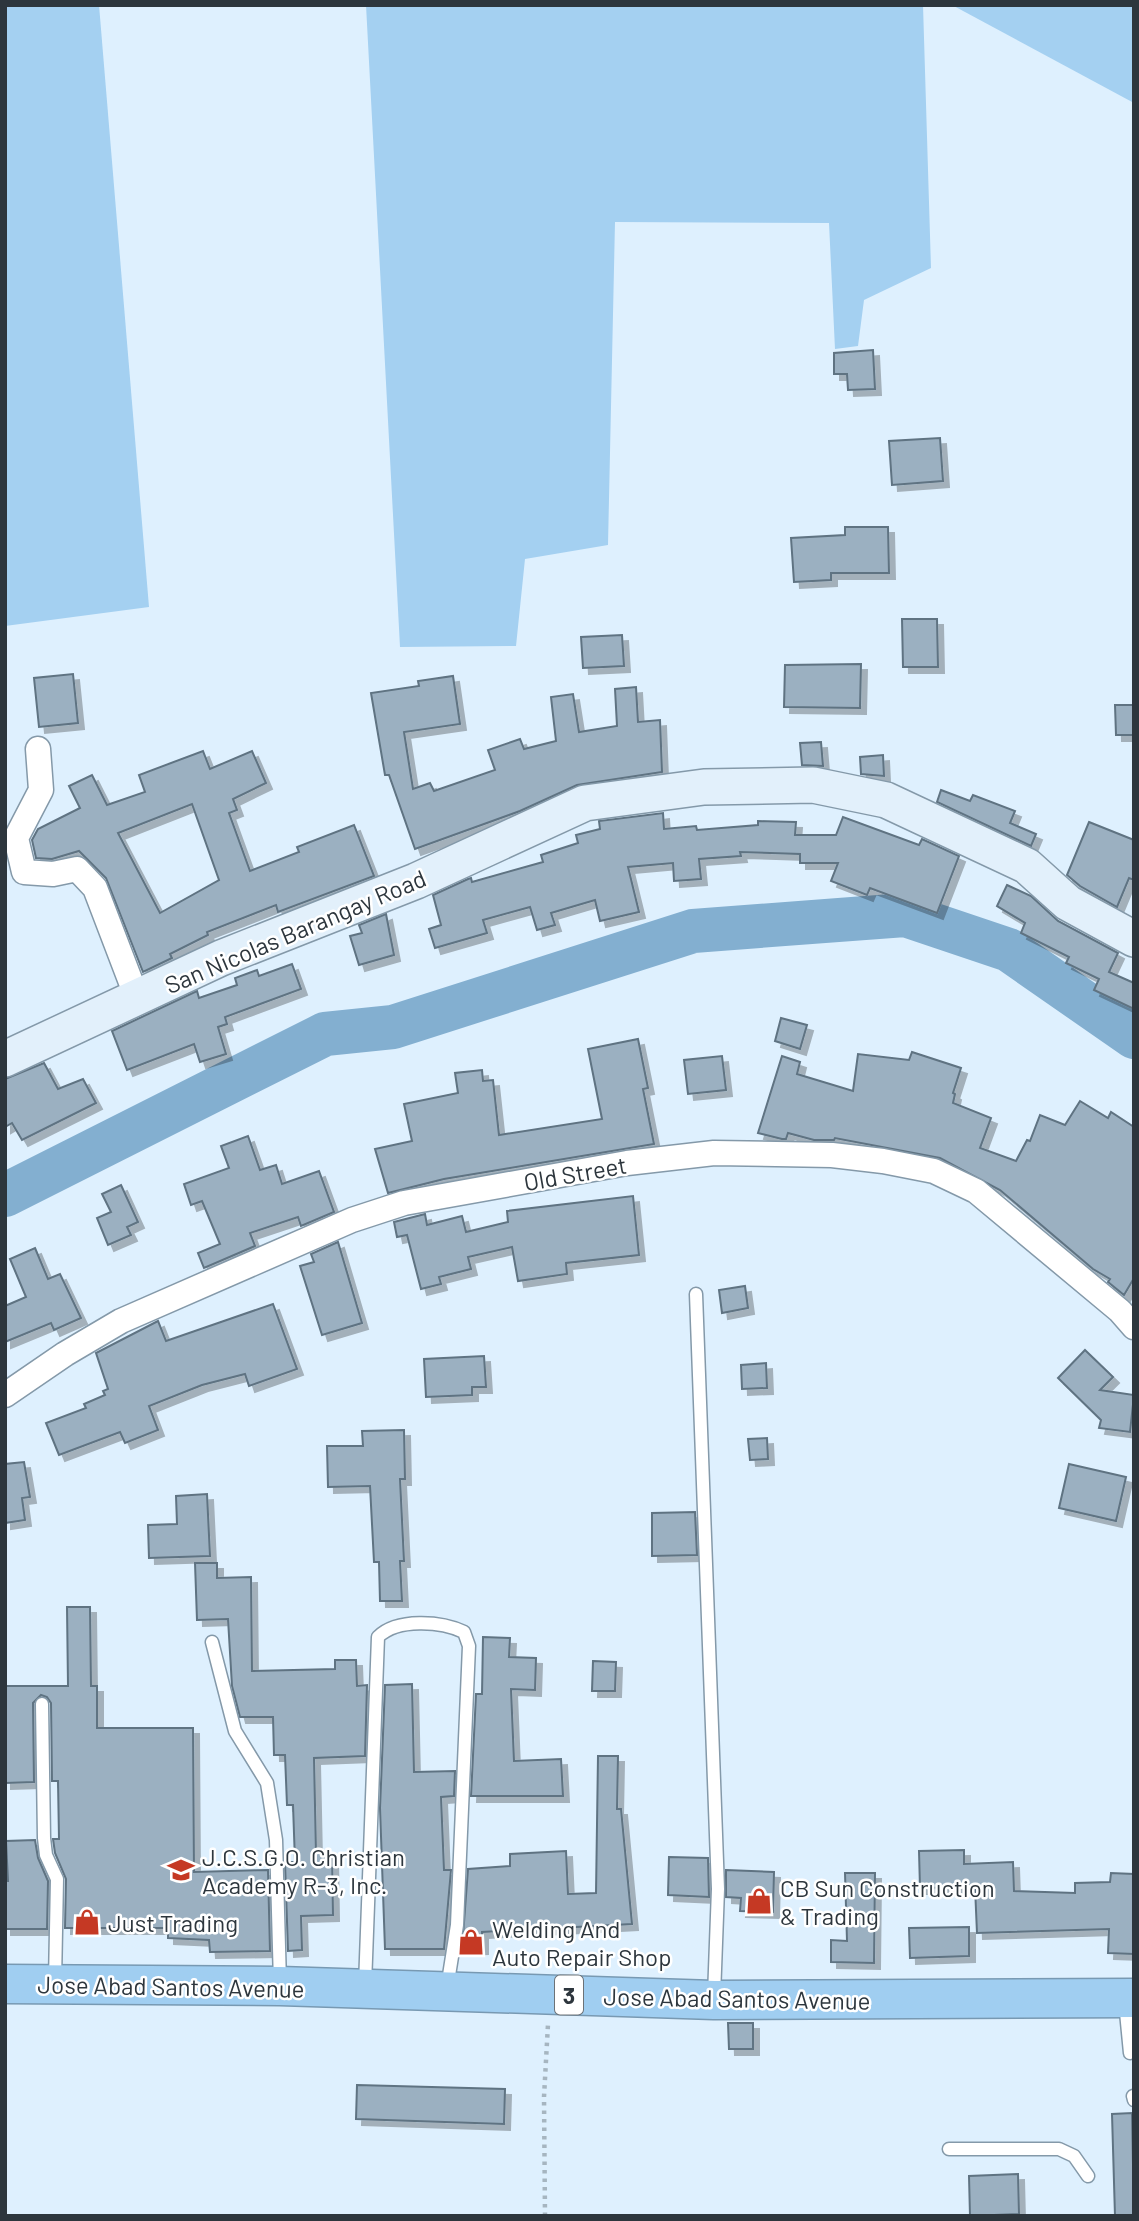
<svg xmlns="http://www.w3.org/2000/svg" width="1139" height="2221" font-family="Barlow,sans-serif">
<defs>
<filter id="shadow"><feDropShadow dx="6" dy="6" stdDeviation="0" flood-color="#0004"/></filter>
</defs>
<rect width="100%" height="100%" fill="#def0fe"/>
<g fill="#a4d0f1">
<polygon points="5,5 99,5 149,607 5,626"/>
<polygon points="366,5 923,5 931,268 864,300 858,346 835,349 829,223 615,222 608,545 525,559 516,646 400,647"/>
<polygon points="952,5 1134,5 1134,103"/>
</g>
<g fill="none" stroke-linecap="round" stroke-linejoin="round">
<polyline stroke="#83afd0" stroke-width="44" points="5,1195 325,1034 393,1027 693,931 905,915 1009,950 1134,1037"/>
</g>
<g fill="#9bb0c1" stroke="#5f7382" stroke-width="2" fill-rule="evenodd" filter="url(#shadow)">
<polygon points="873,350 875,389 848,390 847,374 834,374 834,353"/>
<polygon points="940,438 943,481 892,485 889,441"/>
<polygon points="845,527 888,527 889,573 831,573 831,580 794,582 791,538 845,535"/>
<polygon points="902,619 937,619 938,667 903,667"/>
<polygon points="622,635 624,666 583,668 581,637"/>
<polygon points="861,664 860,708 784,707 785,665"/>
<polygon points="73,674 78,723 39,727 34,678"/>
<polygon points="453,676 460,724 404,732 413,789 430,783 434,791 495,770 488,750 520,739 524,749 556,741 551,697 573,694 579,732 617,726 615,689 636,687 638,722 660,720 662,772 577,785 520,811 415,849 389,775 385,775 371,693 419,686 418,681"/>
<polygon points="1115,705 1134,705 1134,735 1116,735"/>
<polygon points="821,742 823,766 802,765 800,743"/>
<path d="M203,751l7,18 42,-18 14,32 -33,16 4,11 -8,3 21,58 49,-19 -2,-5 57,-22 20,51 -96,36 -2,-7 -69,27 1,3 -38,19 2,4 -29,14 -37,-94 -27,-27 -27,8 -16,-1 -4,-18 6,-11 42,-21 -11,-22 23,-11 15,30 38,-13 -6,-17zM192,804l27,76 -59,33 -42,-80z"/>
<polygon points="883,755 884,776 861,774 860,757"/>
<polygon points="941,790 970,801 973,795 1015,811 1010,823 1036,834 1031,846 937,802"/>
<polygon points="663,813 664,829 696,826 697,830 758,825 758,821 796,822 795,835 836,835 843,817 919,845 922,839 959,856 937,913 870,888 867,895 831,881 838,863 800,863 800,854 740,852 741,856 699,859 701,879 674,881 673,863 628,867 639,912 600,921 595,900 551,913 555,925 537,930 530,907 483,920 487,933 435,948 429,929 441,925 433,895 468,879 471,878 472,882 543,862 541,855 578,843 576,835 600,829 599,821"/>
<polygon points="1089,822 1134,840 1134,880 1129,878 1117,907 1080,886 1067,875"/>
<polygon points="1007,885 1031,896 1058,921 1118,953 1109,972 1134,983 1134,1009 1094,990 1099,979 1066,963 1069,957 1021,933 1025,923 997,906"/>
<polygon points="386,914 394,955 359,965 350,936 362,933 359,925"/>
<polygon points="292,964 301,989 225,1017 227,1024 218,1027 226,1054 200,1062 194,1044 127,1070 112,1031 197,991 199,998 237,985 235,978 257,970 259,976"/>
<polygon points="781,1018 807,1025 800,1049 775,1041"/>
<polygon points="638,1039 648,1088 643,1089 654,1144 444,1179 388,1193 375,1149 412,1141 404,1104 458,1093 455,1073 482,1070 483,1081 493,1080 499,1135 602,1119 588,1049"/>
<polygon points="912,1052 961,1068 953,1093 955,1094 953,1103 991,1118 980,1148 1016,1161 1027,1140 1030,1141 1040,1115 1065,1125 1080,1101 1108,1118 1111,1112 1134,1127 1134,1278 1124,1295 1108,1282 1110,1279 1093,1269 1000,1190 940,1158 835,1138 834,1140 814,1140 788,1133 786,1139 782,1139 758,1133 782,1056 800,1062 797,1074 853,1091 858,1054 909,1060"/>
<polygon points="722,1056 726,1090 688,1094 684,1060"/>
<polygon points="44,1063 58,1089 83,1079 96,1103 22,1140 12,1123 5,1127 5,1079"/>
<polygon points="248,1136 260,1170 276,1165 282,1184 319,1171 334,1212 301,1226 298,1217 250,1233 255,1246 204,1268 198,1253 220,1244 202,1201 191,1205 184,1184 229,1168 221,1146"/>
<polygon points="121,1185 138,1222 127,1227 131,1235 108,1245 97,1218 111,1212 102,1194"/>
<polygon points="633,1196 639,1255 566,1263 567,1274 518,1281 512,1247 468,1257 471,1269 439,1277 441,1284 421,1289 407,1235 397,1237 394,1222 425,1214 427,1225 462,1216 466,1232 508,1222 507,1211"/>
<polygon points="338,1242 362,1323 322,1335 300,1266 314,1262 311,1254"/>
<polygon points="35,1248 48,1279 60,1274 81,1318 54,1330 51,1323 5,1342 5,1306 26,1297 10,1259"/>
<polygon points="745,1286 748,1308 722,1313 719,1290"/>
<polygon points="273,1304 297,1369 249,1386 245,1374 202,1385 149,1406 158,1430 125,1443 120,1432 59,1455 46,1423 86,1408 84,1404 105,1395 103,1391 108,1389 96,1353 158,1321 166,1341"/>
<polygon points="1085,1350 1113,1377 1100,1390 1134,1395 1130,1432 1099,1428 1101,1420 1058,1378"/>
<polygon points="484,1356 486,1387 472,1387 472,1395 426,1397 424,1359"/>
<polygon points="766,1363 767,1388 742,1389 741,1365"/>
<polygon points="404,1430 405,1479 400,1479 404,1561 400,1561 402,1601 380,1601 379,1562 374,1562 370,1486 328,1487 327,1446 363,1446 362,1431"/>
<polygon points="767,1438 768,1459 750,1460 748,1439"/>
<polygon points="24,1462 30,1497 22,1498 25,1520 5,1523 5,1464"/>
<polygon points="1069,1464 1126,1477 1116,1521 1059,1508"/>
<polygon points="207,1494 210,1556 149,1558 148,1525 177,1524 176,1496"/>
<polygon points="695,1512 697,1555 652,1556 652,1513"/>
<polygon points="195,1563 217,1563 217,1578 251,1577 252,1671 335,1669 335,1660 356,1660 357,1686 367,1685 365,1756 314,1758 316,1853 332,1853 333,1915 301,1916 302,1950 288,1951 285,1862 295,1862 293,1805 287,1805 285,1755 274,1755 273,1717 240,1717 232,1686 228,1619 197,1620"/>
<polygon points="67,1607 90,1607 91,1686 97,1686 97,1728 193,1728 194,1872 268,1870 270,1951 210,1952 209,1940 168,1938 168,1928 65,1928 66,1879 55,1853 53,1839 59,1839 58,1781 52,1781 51,1703 47,1697 41,1695 33,1703 34,1782 5,1783 5,1686 68,1686"/>
<polygon points="483,1637 510,1638 509,1657 536,1658 535,1690 511,1689 514,1761 561,1759 563,1796 471,1796 476,1694 482,1694"/>
<polygon points="593,1661 616,1662 615,1691 592,1691"/>
<polygon points="412,1684 414,1772 455,1771 454,1796 441,1797 444,1870 451,1870 444,1949 385,1949 380,1808 385,1685"/>
<polygon points="598,1756 618,1756 617,1809 621,1809 632,1924 482,1932 482,1948 462,1949 468,1869 510,1866 510,1854 566,1851 568,1894 596,1893"/>
<polygon points="35,1840 38,1858 48,1881 47,1929 5,1929 5,1881 8,1881 6,1841"/>
<polygon points="964,1850 964,1864 1013,1862 1014,1891 1075,1893 1075,1883 1110,1882 1111,1873 1134,1874 1134,1954 1108,1953 1109,1929 977,1933 975,1887 920,1888 919,1851"/>
<polygon points="669,1857 708,1858 709,1897 668,1895"/>
<polygon points="726,1870 774,1872 773,1912 740,1911 741,1898 726,1897"/>
<polygon points="845,1873 875,1873 874,1963 831,1962 831,1940 847,1941"/>
<polygon points="969,1927 969,1956 910,1958 909,1928"/>
<polygon points="728,2023 753,2023 753,2049 729,2049"/>
<polygon points="357,2085 505,2089 504,2124 356,2119"/>
<polygon points="1132,2113 1134,2216 1115,2216 1112,2114"/>
<polygon points="1018,2174 1019,2214 970,2216 969,2176"/>
</g>
<g fill="none" stroke-linecap="round" stroke-linejoin="round">
<g stroke="#8499a9" stroke-width="15">
<g id="lane">
<polyline points="696,1294 718,1889 714,1996"/>
<polyline points="212,1642 235,1731 267,1783 276,1840 280,1983"/>
<polyline points="42,1704 44,1838 46,1855 57,1879 55,1981"/>
<path d="M365,1985l13,-348c19,-19 63,-16 86,-5l5,14 -12,279 -10,63"/>
<polyline points="1125,2002 1130,2053"/>
<polyline points="1133,2096 1134,2100"/>
<polyline points="949,2149 1059,2149 1074,2156 1088,2176"/>
</g>
</g>
<g stroke="#8499a9" stroke-width="27">
<g id="street">
<polyline points="38,749 41,790 16,838 24,872 53,874 77,869 95,888 137,998"/>
<polyline points="5,1395 65,1354 121,1321 352,1220 404,1203 627,1163 714,1153 832,1155 883,1161 934,1171 976,1191 1120,1311 1134,1327"/>
</g>
</g>
<g stroke="#8499a9" stroke-width="38">
<polyline id="secondary" points="5,1059 221,958 416,881 585,803 704,787 813,785 886,800 1027,866 1068,903 1134,939"/>
</g>
<g stroke="#7899b2" stroke-width="41">
<polyline id="highway" points="5,1984 280,1986 714,2000 1134,1998"/>
</g>
<polyline stroke="#a6b5c0" stroke-width="4.5" stroke-dasharray="3.5 5" stroke-linecap="butt" points="545,2216 544,2097 548,2024"/>
<use href="#lane" stroke="#fff" stroke-width="12"/>
<use href="#street" stroke="#fff" stroke-width="24"/>
<use href="#secondary" stroke="#e2f0fb" stroke-width="35"/>
<use href="#highway" stroke="#a0cef1" stroke-width="38"/>
</g>
<defs>
<g id="school-bare" transform="scale(2.1)"><path d="M0-5L7-2L0 1L-7-2ZM-4 1L0 2.5L4 1V4Q0 6-4 4Z" fill="#c53924" stroke="#fff" stroke-width="2.5" paint-order="stroke"/></g>
<g id="shop-bare" transform="scale(2.1)"><path d="M-5-2.5h2.3a2.7 3.5 0 0 1 5.4 0H5L5.5 6h-11ZM-1.5-2.5h3a1.5 2.3 0 0 0-3 0Z" fill="#c53924" stroke="#fff" stroke-width="2.5" paint-order="stroke"/></g>
</defs>
<g fill-rule="evenodd">
<use href="#school-bare" x="181" y="1870"/>
<use href="#shop-bare" x="759" y="1901"/>
<use href="#shop-bare" x="87" y="1922"/>
<use href="#shop-bare" x="471" y="1942"/>
</g>
<g text-anchor="middle" dominant-baseline="central" stroke-width="5" stroke-linejoin="round" paint-order="stroke">
<rect fill="#fff" stroke="#6c7277" stroke-width="2" x="555" y="1975.5" width="28" height="39" rx="5"/>
<g font-size="23" font-weight="bold" fill="#2d363d">
<text x="569" y="1995">3</text>
</g>
<g font-size="24" fill="#2d363d" stroke="#fff">
<text transform="translate(295 931) rotate(-23)">San Nicolas Barangay Road</text>
<text transform="translate(575 1173) rotate(-10)">Old Street</text>
<text transform="translate(171 1986) rotate(1)">Jose Abad Santos Avenue</text>
<text transform="translate(737 1998) rotate(1)">Jose Abad Santos Avenue</text>
</g>
<g font-size="24" fill="#2d363d" stroke="#fff" text-anchor="start">
<text x="202" y="1856">J.C.S.G.O. Christian<tspan x="202" dy="28">Academy R-3, Inc.</tspan></text>
<text x="780" y="1887">CB Sun Construction<tspan x="780" dy="28">&amp; Trading</tspan></text>
<text x="108" y="1922">Just Trading</text>
<text x="492" y="1928">Welding And<tspan x="492" dy="28">Auto Repair Shop</tspan></text>
</g>
</g>
<rect width="1139" height="2221" fill="none" stroke="#2d363d" stroke-width="14"/>
</svg>
